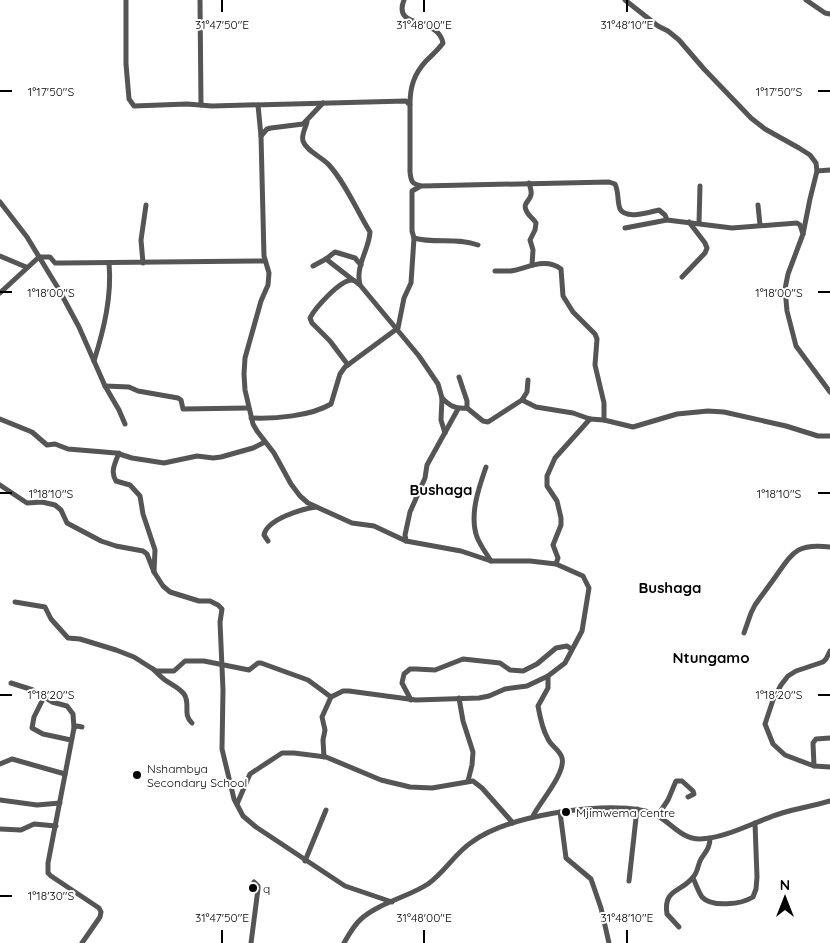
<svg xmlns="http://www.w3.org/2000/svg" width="830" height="943" font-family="Quicksand,sans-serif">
<rect width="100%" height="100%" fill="#fff"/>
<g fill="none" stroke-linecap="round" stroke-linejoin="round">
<g stroke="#555" stroke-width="5">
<path d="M126,0v64l3,35 5,7 53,-2 25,2 194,-5 4,4v67c1,10 2,12 12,14l187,-4 6,2c4,8 2,17 5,25 6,11 30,3 39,1l6,5 2,5 65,8 65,-5 3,2 3,9"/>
<polyline points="200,0 201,105"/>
<path d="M404,0c-12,30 34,16 39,43 -5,7 -11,12 -17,18 -12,13 -16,26 -16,43"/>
<polyline points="625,0 658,26 668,31 679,40 704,69 751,118 765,129 799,148 810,155 816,163 817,171 810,199 803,234 788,274 785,289 787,311 796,346 830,392"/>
<polyline points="806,0 825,13 830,14"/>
<path d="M258,105l3,31 3,120 5,17 -1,12 -7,16 -16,57 -1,16 1,16 8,34 4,7 17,22 17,31 9,12 8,7 13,6 31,14 22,3 32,15 55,10 30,10h39l26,3 27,12 6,12 -7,43 -17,32 -17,13v12l-10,18c2,11 4,23 10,33 3,7 12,11 14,19 4,15 -22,44 -29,58"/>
<path d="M307,122c-1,5 -6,13 -4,19 3,10 19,16 26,24 17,19 27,44 41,67 -1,18 -15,34 -10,53l59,71 19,28 4,14 -1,22 4,13"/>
<polyline points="261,136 267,129 271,128 303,124 323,103"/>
<polyline points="817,171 830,170"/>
<path d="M529,183c1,4 3,8 2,12 -2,7 -8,8 -5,15 2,6 7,8 10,13l-1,7 -5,10 3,10 -1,15"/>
<path d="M419,187l-7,4v40l2,7c22,6 41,-1 64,7"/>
<polyline points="0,202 27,237 58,288 79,327 105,386 119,410 125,424"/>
<polyline points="758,205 760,225"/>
<polyline points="699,223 700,186"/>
<polyline points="625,228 667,220"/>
<polyline points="0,256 26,267"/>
<polyline points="326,259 353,280"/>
<polyline points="143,263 141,240 146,205"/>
<polyline points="313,266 326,259 335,252 355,258 361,265"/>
<path d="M495,271c5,0 11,0 16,0 17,-3 34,-14 50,-2l2,27 10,16 22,22 2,5 -2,26 9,38v17"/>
<polyline points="682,277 705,253 707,248 705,243 689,222"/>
<polyline points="0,293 39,257 50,257 55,263 63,263 265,261"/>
<path d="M94,361c10,-32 18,-65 15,-98"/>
<path d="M348,365l-18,-24 -18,-18 -2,-5c5,-10 30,-38 42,-38 3,0 5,3 7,4"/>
<polyline points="459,377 467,401 467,408"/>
<polyline points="105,386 129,387 138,391 178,398 181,400 183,409 248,408"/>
<path d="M442,398c8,8 13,11 25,10l16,13 5,1 34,-22 5,-8 1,-12"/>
<polyline points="522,400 536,407 573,413 590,419 604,420 633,427 677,414 708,411 724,412 786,426 818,436 830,436"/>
<path d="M251,418c24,1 60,-2 80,-14l9,-30 5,-7 53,-39 6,-30 7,-15 3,-45"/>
<polyline points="0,419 32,432 47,445 55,444 68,449 116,453 132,458 164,463 197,456 213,458 221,457 253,448 265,442"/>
<path d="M119,453c-4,10 -9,19 -3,28l14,4 10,11 3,18 12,36 -1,22 9,14 7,6 29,9h11l8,4 4,4 -2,13 3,68 -1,59 12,50 9,17 13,11 89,59 47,16"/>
<path d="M486,467c-7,20 -17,48 -9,70 3,8 9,16 14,24"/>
<polyline points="0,485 27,503 42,502 55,505 61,510 67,523 101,541 116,546 143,551 147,554 154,572"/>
<path d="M268,541l-4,-6c3,-16 38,-26 52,-28"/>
<polyline points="406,541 405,535 410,512 425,478 427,465 458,409"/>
<polyline points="556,564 558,558 553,545 561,525 561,518 557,501 547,486 547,476 555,458 590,419"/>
<polyline points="15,602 45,607 51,619 68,638 80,639 116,650 134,657 156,671 174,671 185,661 204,661 249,670 258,663 261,663 308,680 331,697"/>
<path d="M744,633l7,-20 4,-8c7,-10 14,-19 21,-29 17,-24 21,-33 54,-29"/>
<polyline points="830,651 826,659 823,662 796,671 788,676 781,685 773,700 765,724 773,744 785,755 814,766 830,767"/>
<path d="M153,669c4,4 8,8 12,11 7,5 13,7 19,14 7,10 -2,20 8,29"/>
<polyline points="11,683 33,690 52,702 67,706 73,714 74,728"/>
<polyline points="44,697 34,717 32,728 43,734 71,740"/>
<polyline points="459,698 463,721 473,752 472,765 468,781"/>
<polyline points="411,700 402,683 404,674 410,669 416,669 435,670 463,659 500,663 510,670 523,671 537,664 556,648 567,646 571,649"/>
<polyline points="324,757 323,740 325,730 322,717 331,697 343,691 349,691 416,700 479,698 489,696 505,689 527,686 548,676"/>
<polyline points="0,764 12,759 65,774"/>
<polyline points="814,766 813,743 816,739 830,738"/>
<polyline points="0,800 37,805 60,803"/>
<polyline points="237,804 250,774 282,753 294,753 326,757 381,780 410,787 432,788 473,781 482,788 513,823"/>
<polyline points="560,812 566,858 591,879 601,908 609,943"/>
<polyline points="658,815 668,800 676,781 682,781 693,791 694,794 688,797"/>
<polyline points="0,829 21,830 34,824 56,826"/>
<polyline points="305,861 326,810"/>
<path d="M693,878c3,6 5,13 9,19 10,11 40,7 51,0l3,-8 1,-12 -2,-54"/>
<polyline points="629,881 637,809"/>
<path d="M679,927l-12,-13c-4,-26 15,-21 27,-38 4,-5 4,-12 7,-17 5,-8 9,-11 9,-21"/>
<polyline points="82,943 100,917 101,912 99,908 51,876 48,873 48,863 74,728 77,726 82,727"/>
<polyline points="251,943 258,889 258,886 254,882"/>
<path d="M344,943c5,-9 10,-18 17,-24 18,-16 47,-22 67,-35 17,-12 27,-31 44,-42 35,-26 125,-40 168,-32 6,1 12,2 18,6 14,8 24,23 42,23 25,0 58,-19 82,-26 16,-5 32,-7 48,-12"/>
</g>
</g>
<path fill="none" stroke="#000" stroke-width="2" d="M222,0v12M424,0v12M627,0v12M0,91h12M818,91h12M0,292h12M818,292h12M0,493h12M818,493h12M0,695h12M818,695h12M0,896h12M222,930v13M424,930v13M627,930v13"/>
<g fill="#000" stroke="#fff" stroke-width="2">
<circle cx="137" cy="775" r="5"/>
<circle cx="566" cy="812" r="5"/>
<circle cx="253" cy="888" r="5"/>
</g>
<g text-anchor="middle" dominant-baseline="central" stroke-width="4" stroke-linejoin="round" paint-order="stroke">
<g font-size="12" fill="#000" stroke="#fff" text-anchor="start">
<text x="147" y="768">Nshambya<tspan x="147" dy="14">Secondary School</tspan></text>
<text x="576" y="812">Mjimwema centre</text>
<text x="263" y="888">q</text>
</g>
<g font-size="15" font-weight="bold" fill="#000" stroke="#fff">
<text x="441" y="489">Bushaga</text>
<text x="670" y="587">Bushaga</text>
<text x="711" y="657">Ntungamo</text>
</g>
</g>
<g font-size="12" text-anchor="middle" fill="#000" stroke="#fff" stroke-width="4" stroke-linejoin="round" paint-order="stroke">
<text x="222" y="29">31°47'50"E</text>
<text x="424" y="29">31°48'00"E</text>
<text x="627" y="29">31°48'10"E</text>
<text x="51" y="96">1°17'50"S</text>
<text x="779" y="96">1°17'50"S</text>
<text x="51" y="297">1°18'00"S</text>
<text x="779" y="297">1°18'00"S</text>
<text x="51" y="498">1°18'10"S</text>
<text x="779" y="498">1°18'10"S</text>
<text x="51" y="699">1°18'20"S</text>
<text x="779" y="699">1°18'20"S</text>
<text x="51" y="900">1°18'30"S</text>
<text x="222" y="922">31°47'50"E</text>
<text x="424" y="922">31°48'00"E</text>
<text x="627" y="922">31°48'10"E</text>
</g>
<g transform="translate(785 898)" stroke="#ffffff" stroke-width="4" paint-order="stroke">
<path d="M0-4L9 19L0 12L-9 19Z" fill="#000000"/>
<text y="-8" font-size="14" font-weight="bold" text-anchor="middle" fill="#000000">N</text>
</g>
</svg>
